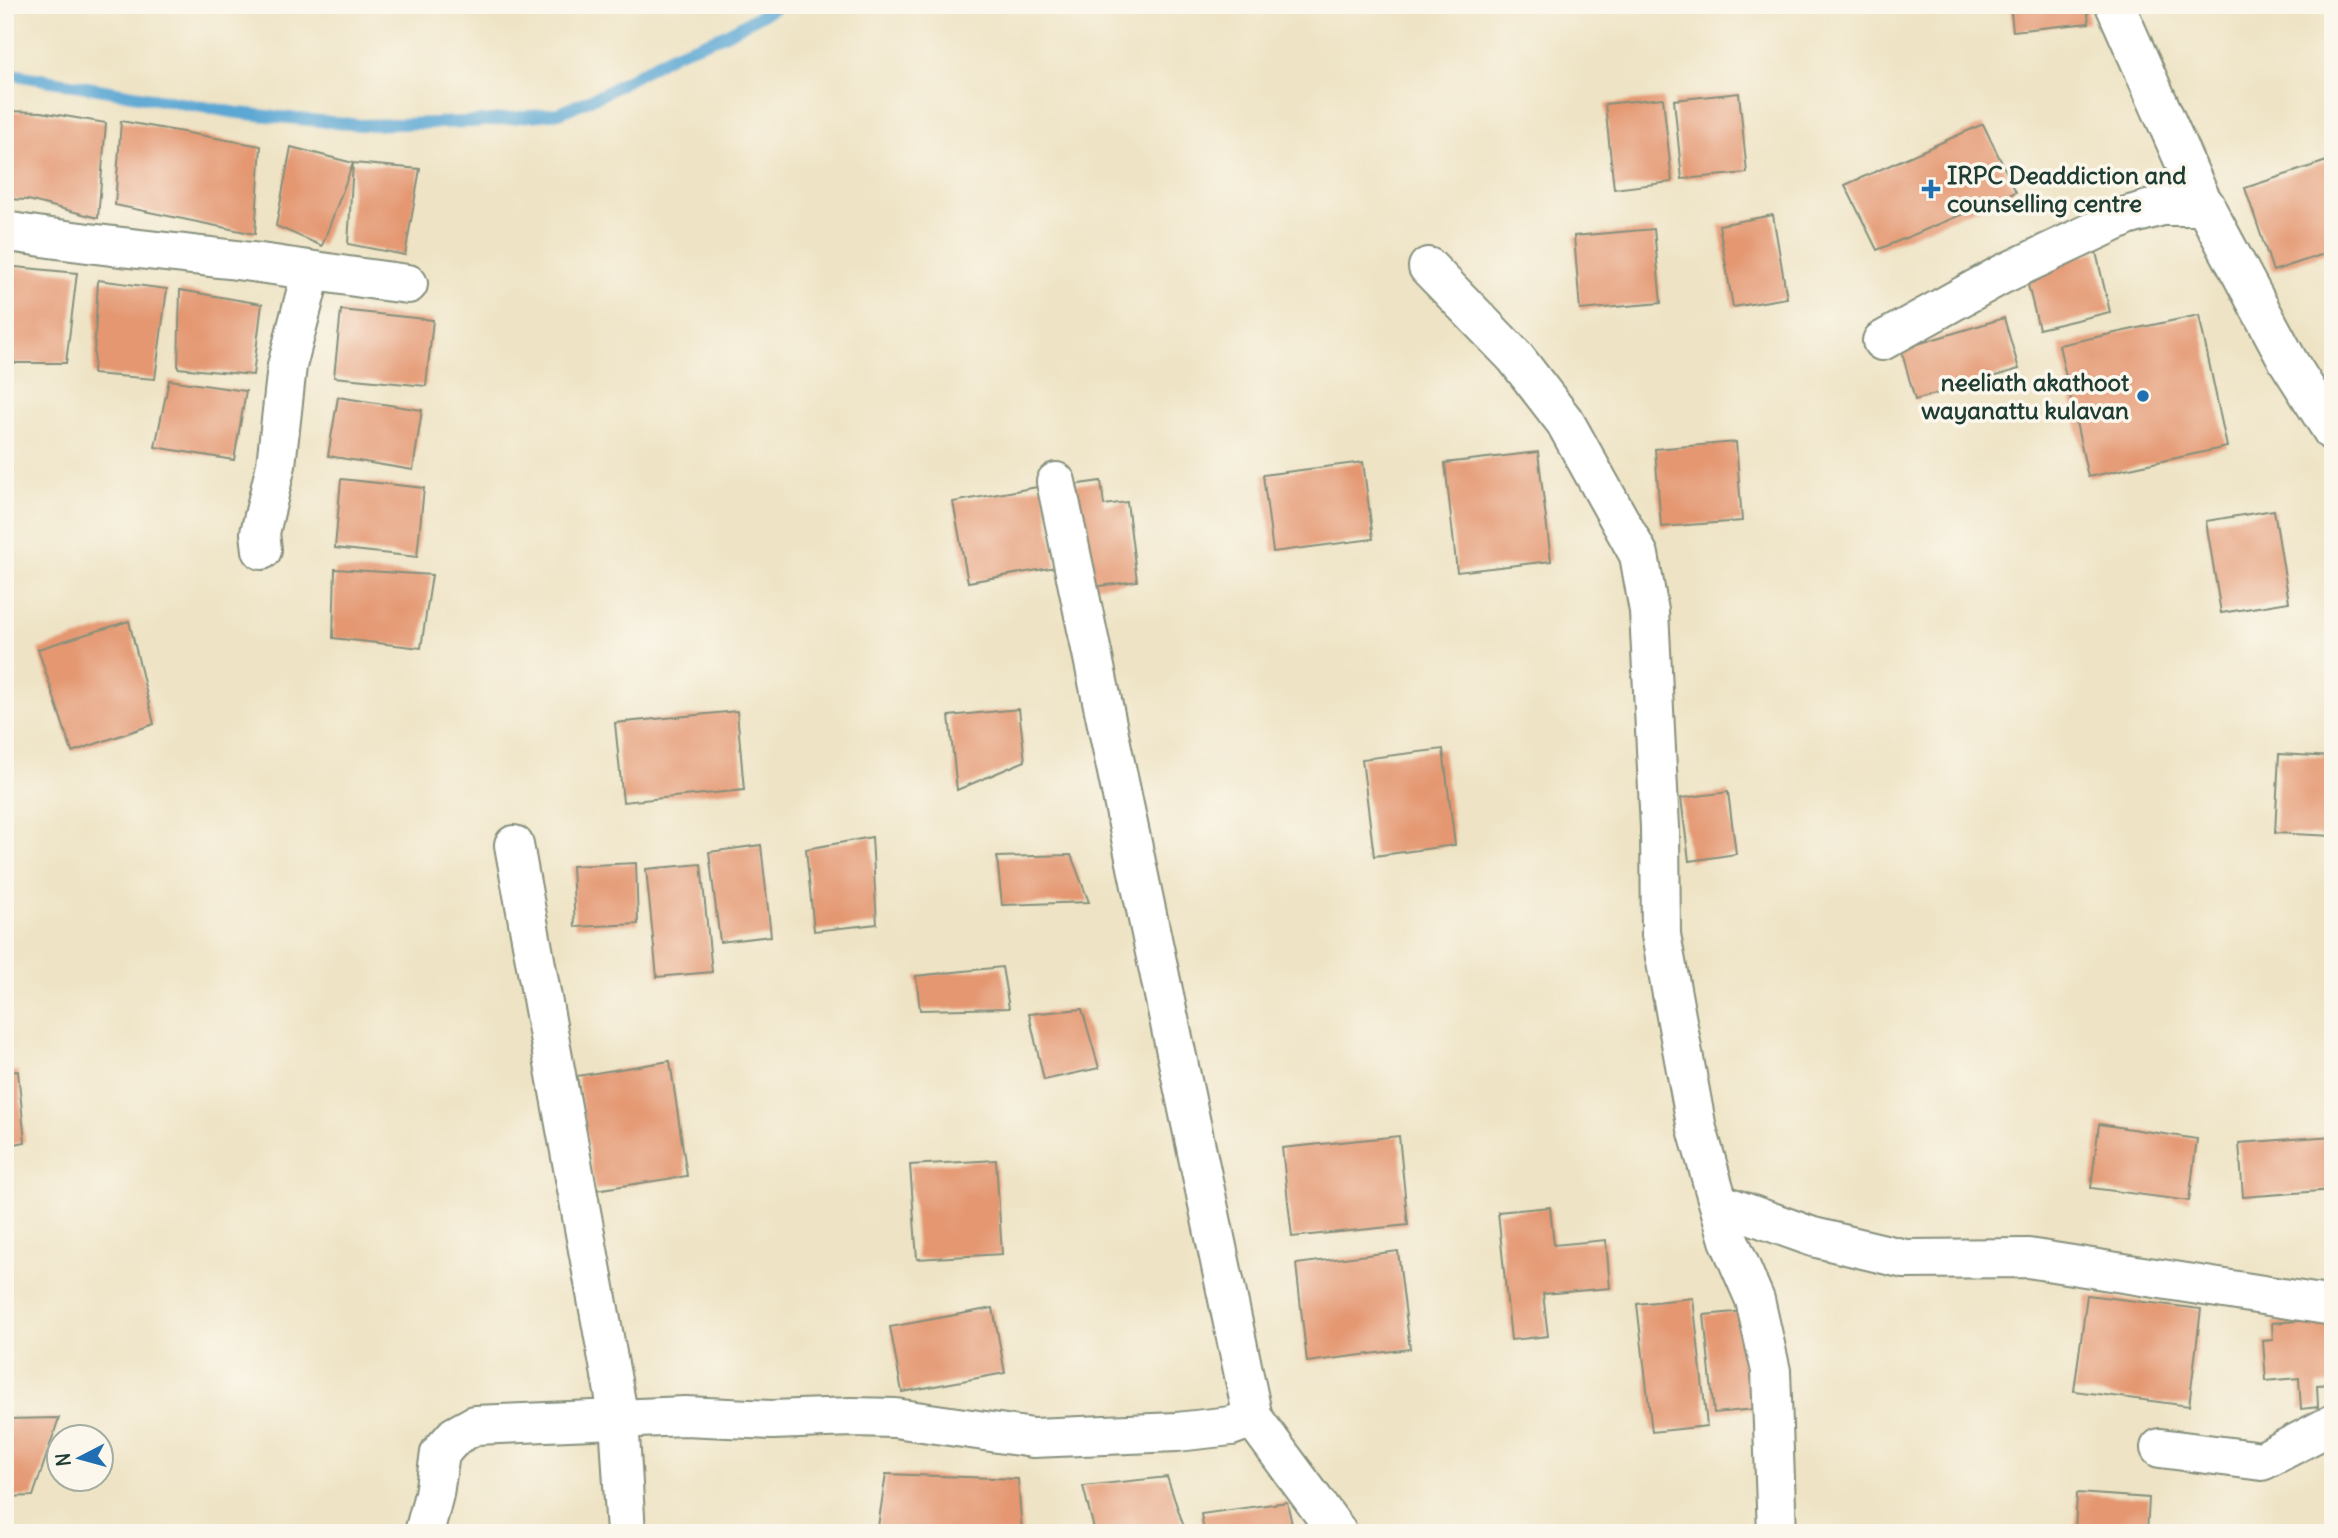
<svg xmlns="http://www.w3.org/2000/svg" width="2338" height="1538" font-family="Delius,sans-serif">
<rect width="100%" height="100%" fill="#fbf7ec"/>
<filter id="ink" filterUnits="userSpaceOnUse"><feTurbulence type="fractalNoise" baseFrequency=".0143" numOctaves="2"/><feDisplacementMap in="SourceGraphic" scale="14" xChannelSelector="R" yChannelSelector="G"/><feConvolveMatrix kernelMatrix="1 2 1 2 8 2 1 2 1" color-interpolation-filters="sRGB"/></filter>
<filter id="wash" filterUnits="userSpaceOnUse"><feTurbulence type="fractalNoise" baseFrequency=".00686" numOctaves="4" result="noise"/><feDisplacementMap in="SourceGraphic" scale="28" xChannelSelector="R" yChannelSelector="G"/><feGaussianBlur stdDeviation="1.57" result="paint"/><feColorMatrix in="noise" values="0 0 0 0 0 0 0 0 0 0 0 0 0 0 0 0 0 1.4 0 .05"/><feComposite in="paint" operator="in"/></filter>
<g filter="url(#wash)">
<rect width="100%" height="100%" fill="#eee3c4"/>
<g fill="none" stroke-linecap="round" stroke-linejoin="round">
<polyline stroke="#5ba7d3" stroke-width="12" points="5,73 238,113 361,125 473,122 559,113 605,93 674,54 722,36 780,5"/>
</g>
<g id="blocks">
<g fill="#e49771">
<polygon points="2010,5 2087,5 2089,23 2013,31"/>
<polygon points="1739,93 1747,173 1682,179 1674,100"/>
<polygon points="1663,98 1672,182 1614,189 1605,104"/>
<polygon points="5,111 41,112 106,123 98,218 28,200 5,199"/>
<polygon points="121,121 261,146 255,234 115,205"/>
<polygon points="1983,124 2016,192 1877,250 1845,185"/>
<polygon points="291,147 353,163 420,169 405,255 348,244 353,163 322,246 276,226"/>
<polygon points="2333,159 2333,251 2273,271 2245,188"/>
<polygon points="1773,215 1787,298 1733,307 1719,225"/>
<polygon points="1654,229 1661,303 1580,310 1574,236"/>
<polygon points="2096,252 2110,312 2039,329 2024,269"/>
<polygon points="5,266 77,273 66,363 5,363"/>
<polygon points="98,280 167,289 155,379 93,374"/>
<polygon points="180,290 262,304 253,375 178,368"/>
<polygon points="341,310 433,320 426,386 334,377"/>
<polygon points="2199,315 2227,447 2088,477 2059,345"/>
<polygon points="2004,318 2019,369 1915,400 1901,349"/>
<polygon points="169,380 246,391 234,460 155,447"/>
<polygon points="338,397 422,410 413,470 328,456"/>
<polygon points="1736,442 1742,521 1661,527 1655,449"/>
<polygon points="1538,452 1551,561 1457,572 1445,463"/>
<polygon points="1363,462 1373,539 1273,552 1263,475"/>
<polygon points="341,479 424,488 417,557 335,548"/>
<polygon points="1101,481 1104,505 1127,502 1137,581 1085,588 1072,485"/>
<polygon points="1043,486 1056,567 968,582 953,502"/>
<polygon points="2274,510 2289,602 2221,613 2206,521"/>
<polygon points="335,569 432,575 421,648 333,638"/>
<polygon points="129,621 154,724 72,752 38,649"/>
<polygon points="1019,709 1025,761 957,790 949,716"/>
<polygon points="737,711 744,790 623,802 615,723"/>
<polygon points="1443,749 1455,845 1374,856 1362,759"/>
<polygon points="2279,754 2333,757 2333,836 2275,833"/>
<polygon points="1728,792 1736,854 1689,861 1681,798"/>
<polygon points="872,837 877,924 814,931 806,849"/>
<polygon points="761,845 771,936 720,942 709,852"/>
<polygon points="1071,855 1089,902 1002,905 997,857"/>
<polygon points="636,863 638,924 575,927 572,866"/>
<polygon points="701,864 712,972 657,977 646,869"/>
<polygon points="1002,967 1009,1008 920,1010 916,976"/>
<polygon points="1082,1009 1099,1068 1044,1080 1029,1014"/>
<polygon points="670,1061 687,1176 595,1190 577,1076"/>
<polygon points="18,1071 25,1142 5,1146 5,1072"/>
<polygon points="2099,1124 2197,1139 2189,1201 2091,1188"/>
<polygon points="1399,1136 1408,1225 1292,1237 1282,1148"/>
<polygon points="2333,1136 2333,1190 2243,1197 2239,1143"/>
<polygon points="996,1160 1002,1254 917,1259 910,1165"/>
<polygon points="1550,1207 1554,1245 1606,1240 1610,1288 1543,1294 1548,1336 1511,1340 1498,1212"/>
<polygon points="1398,1251 1410,1349 1307,1362 1296,1264"/>
<polygon points="2087,1295 2201,1309 2189,1406 2074,1391"/>
<polygon points="1693,1298 1707,1426 1652,1432 1637,1304"/>
<polygon points="993,1308 1005,1373 902,1392 890,1327"/>
<polygon points="1745,1311 1755,1409 1714,1413 1704,1315"/>
<polygon points="2329,1319 2333,1384 2317,1385 2318,1407 2301,1409 2299,1378 2266,1381 2263,1341 2273,1340 2272,1323"/>
<polygon points="59,1418 33,1496 5,1497 5,1419"/>
<polygon points="886,1474 1018,1479 1022,1533 877,1533"/>
<polygon points="1167,1477 1186,1533 1095,1533 1083,1486"/>
<polygon points="2077,1493 2149,1498 2147,1533 2075,1533"/>
<polygon points="1287,1502 1294,1533 1204,1533 1201,1514"/>
</g>
</g>
</g>
<g filter="url(#ink)">
<use href="#blocks" fill-opacity="0" stroke="#86907c" stroke-width="2"/>
<g fill="none" stroke-linecap="round" stroke-linejoin="round">
<g stroke="#86907c" stroke-width="42">
<g id="minor">
<polyline points="2115,5 2199,195 2288,361 2333,432"/>
<path d="M5,231c74,13 149,19 223,28 60,7 120,18 180,25"/>
<polyline points="1428,267 1515,357 1565,422 1639,555 1649,611 1660,828 1661,935 1697,1129 1729,1240 1755,1300 1771,1371 1777,1533"/>
<polyline points="1882,341 2001,275 2127,216 2162,206 2206,206"/>
<polyline points="262,550 260,533 276,465 287,366 311,273"/>
<polyline points="514,845 619,1419 626,1533"/>
<polyline points="1719,1203 1813,1237 1905,1259 2028,1258 2333,1306"/>
<polyline points="1253,1418 1338,1533"/>
<polyline points="2160,1448 2262,1461 2333,1424"/>
<polyline points="424,1533 434,1494 440,1453 455,1436 475,1425 685,1416 772,1420 852,1417 895,1418 1033,1438 1177,1432 1231,1426 1253,1418 1056,482"/>
</g>
</g>
<use href="#minor" stroke="#fff" stroke-width="38"/>
</g>
</g>
<g fill="#1f6fb2" stroke="#fbf7ec" stroke-width="2.5">
<path d="M1927.5 178.5h7v7h7v7h-7v7h-7v-7h-7v-7h7z"/>
<circle cx="2143" cy="396" r="7"/>
</g>
<g text-anchor="middle" dominant-baseline="central" stroke-width="7" stroke-linejoin="round" paint-order="stroke">
<g font-size="24" font-weight="bold" fill="#1f3d34" stroke="#fbf7ec" text-anchor="start">
<text x="1947" y="175">IRPC Deaddiction and<tspan x="1947" dy="28">counselling centre</tspan></text>
<text x="2129" y="382" text-anchor="end">neeliath akathoot<tspan x="2129" dy="28">wayanattu kulavan</tspan></text>
</g>
</g>
<rect width="2338" height="1538" fill="none" stroke="#fbf7ec" stroke-width="28"/>
<g transform="translate(80 1458) rotate(264)"><circle r="33" fill="#fbf7ec" stroke="#a3ada2" stroke-width="2"/>
<path d="M0-5L12 26L0 18L-12 26Z" fill="#1f6fb2"/>
<text y="-10" font-size="19" font-weight="bold" text-anchor="middle" fill="#1f3d34">N</text>
</g>
</svg>
